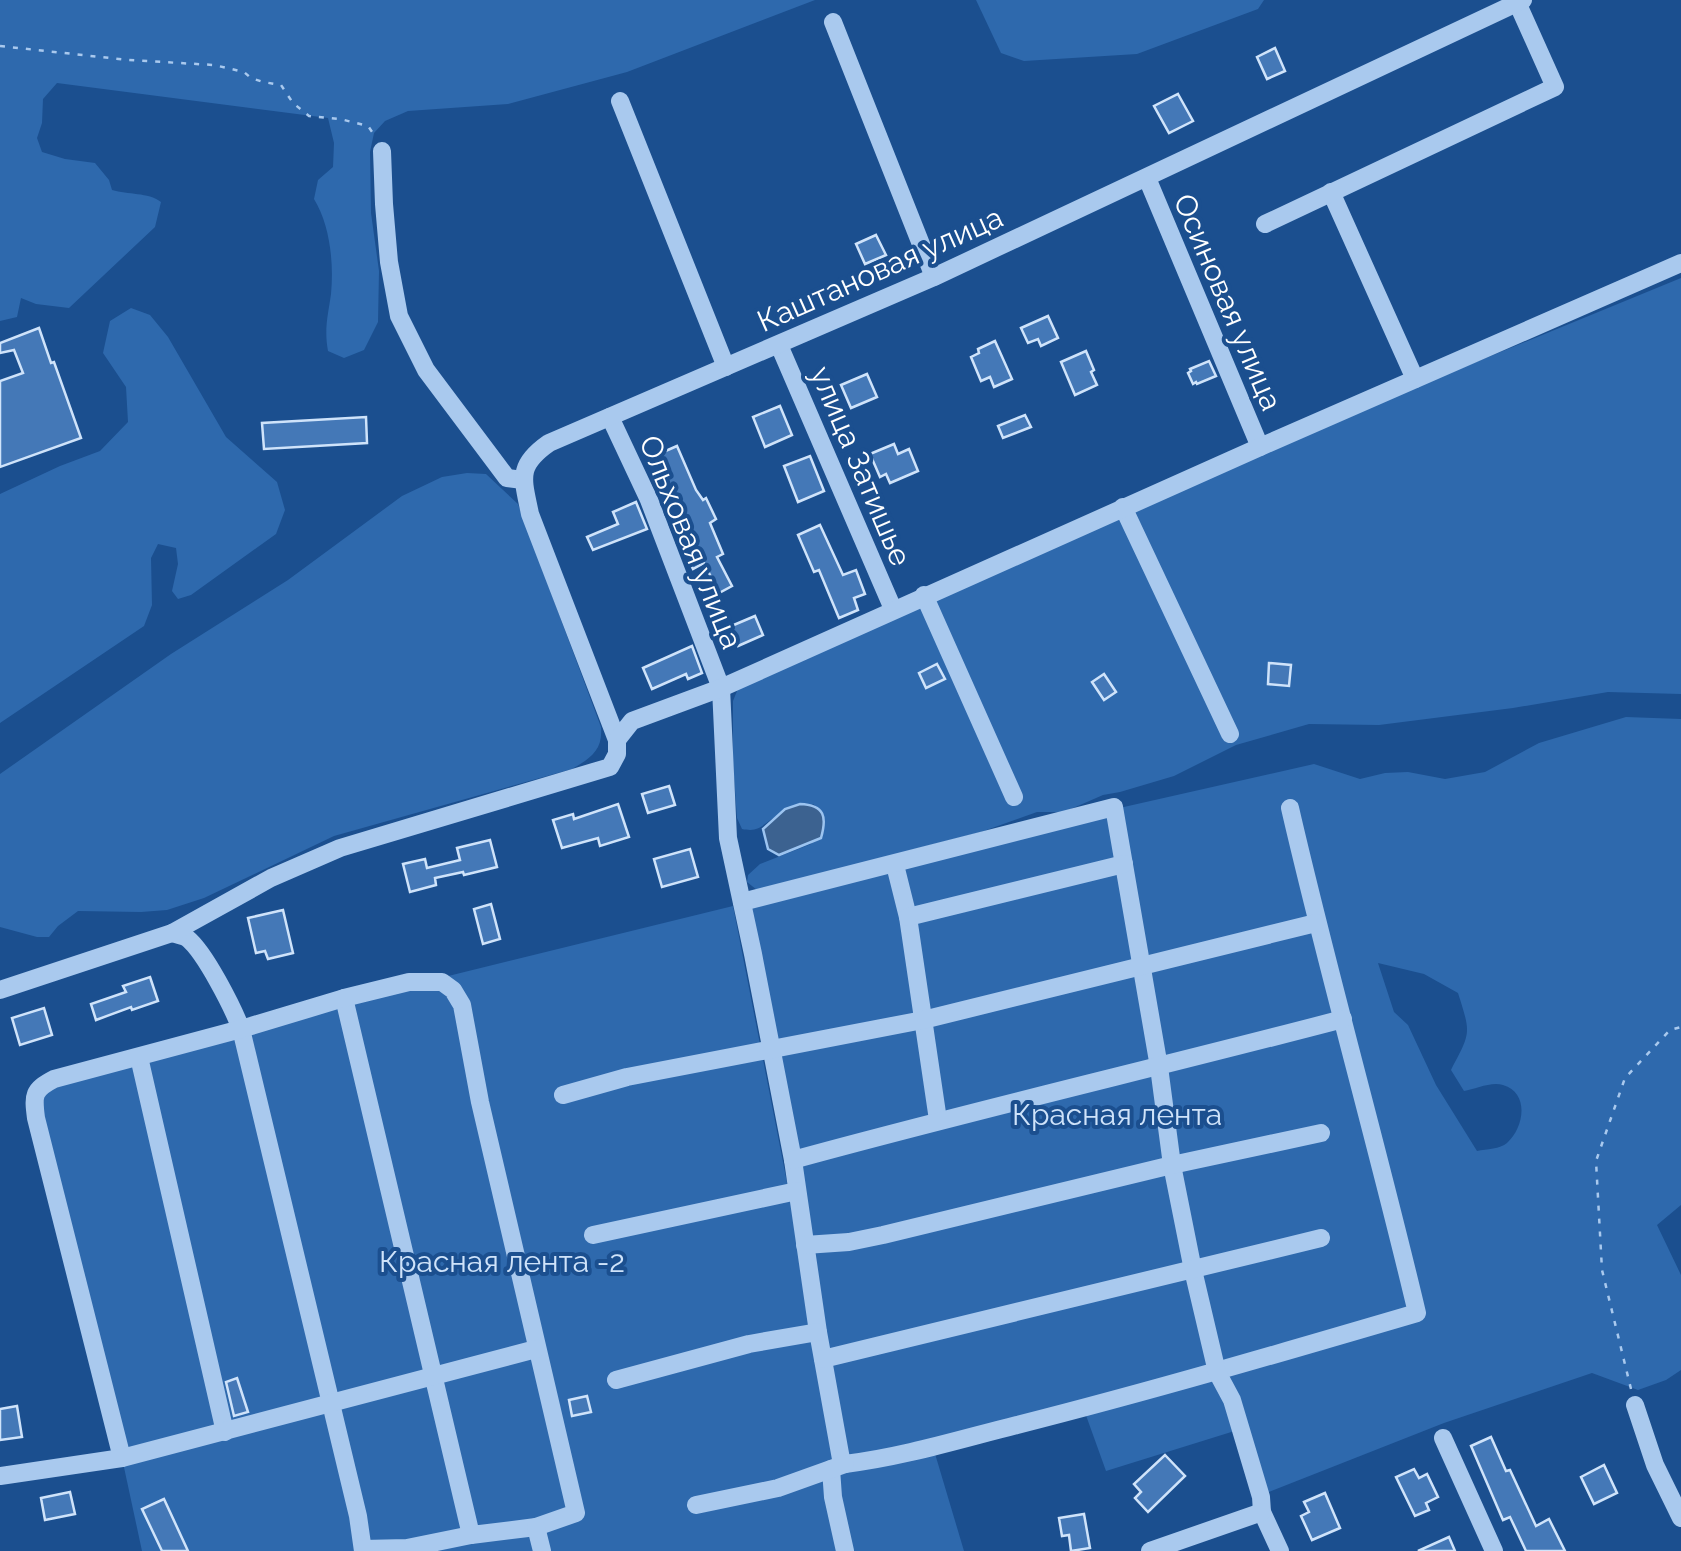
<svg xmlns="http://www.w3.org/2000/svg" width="1681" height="1551" font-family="Raleway,sans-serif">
<rect width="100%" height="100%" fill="#1b4f8f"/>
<g fill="#2e69ad" fill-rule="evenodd">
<path d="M0,0h815l-188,72 -119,32 -100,7 -23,10 -11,12 -4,19 1,61 8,58 -1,51 -14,28 -20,8 -16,-7c-4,-23 0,-35 3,-57 3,-31 -1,-69 -17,-95l4,-19 15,-13 1,-24 -6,-25 -271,-35 -14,16 -1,24 -5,15 5,14 23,7 30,4 14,17 3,10c16,5 36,2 49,12l-6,25 -86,81 -33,-4 -15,-6 -4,19 -17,4z"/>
<polygon points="976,0 1264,0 1258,9 1137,54 1024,61 1001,53"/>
<path d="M1681,278v416l-73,-2 -95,16 -134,17 -70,-1 -73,21 -62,31 -54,16 -17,3 -39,17h-27l-56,20 -224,58 -10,-8 1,-7 12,-11 51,-20 14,-20 -4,-13 -8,-7c-13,5 -30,8 -41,15 -12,8 -14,13 -30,10l-5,-11 -4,-55v-62l6,-15 669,-296z"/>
<polygon points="131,308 150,315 168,337 226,437 277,482 285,510 276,534 191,595 178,599 172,591 178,564 176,548 158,544 151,558 152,605 144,626 0,723 0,494 60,466 100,451 128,422 126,387 103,353 110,321"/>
<path d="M467,473l19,1 32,30 83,223c2,23 -10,31 -29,42l-238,67 -130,62 -37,12 -26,2 -63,-1 -20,15 -9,11h-12l-37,-10v-153l171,-120 117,-74 114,-84 40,-19z"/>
<path d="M1626,717l55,2v486l-24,20 24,50v95l-15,10 -28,10 -46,-17 -148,50 -183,72 -20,-66 -135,42 -23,-64 -151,36 -89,13 -100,-552 372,-95 199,-45 46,15 25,-6 23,-1 37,7 40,-7 54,-29zM1378,963l46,11 34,19c13,41 13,39 -7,77l13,21c11,-2 28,-10 39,-6 27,8 21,43 4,58 -7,6 -20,6 -30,8l-41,-66 -28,-60 -14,-13z"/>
<polygon points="733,906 841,1459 933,1447 964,1551 142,1551 122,1458 36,1118 39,1087 428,981"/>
</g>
<path fill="#3c6290" stroke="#9cc4f0" stroke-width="2.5" d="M800,804c25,1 27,13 21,34l-42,17 -11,-6 -5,-20 22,-20z"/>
<g fill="#4478b7" stroke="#cfe3fa" stroke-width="2.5">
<polygon points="1275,48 1285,71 1267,79 1257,57"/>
<polygon points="1178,94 1193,121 1169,133 1154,106"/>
<polygon points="876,235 886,255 865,264 856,244"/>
<polygon points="1048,316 1058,338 1041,346 1038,339 1028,343 1021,328"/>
<polygon points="39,328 51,363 54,362 81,438 0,467 0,381 23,373 14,350 0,353 0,343"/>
<polygon points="995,341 1012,379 994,387 990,377 981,381 971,357 979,353 978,349"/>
<polygon points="1086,351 1094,370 1091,372 1097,385 1075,395 1061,362"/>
<polygon points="1209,361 1216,376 1197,384 1196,382 1193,384 1188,373 1191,371 1190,369"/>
<polygon points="867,374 877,397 851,408 841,385"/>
<polygon points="780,406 792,435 765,447 753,417"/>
<polygon points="1025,415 1031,427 1003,438 998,426"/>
<polygon points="366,417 367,443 264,449 262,423"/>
<polygon points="894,444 898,454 909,449 918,471 890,483 886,474 880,477 870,454"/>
<polygon points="677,446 696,490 703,500 706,498 716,519 710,523 723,554 717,557 732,586 719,593 704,563 693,569 687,557 699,551 654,456"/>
<polygon points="810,456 824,491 798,502 784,466"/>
<polygon points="636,502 647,529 593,550 587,537 618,524 613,512"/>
<polygon points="820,525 843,575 856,570 865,594 854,598 858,610 839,618 819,570 814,572 798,535"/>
<polygon points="755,616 763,635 738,646 729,627"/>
<polygon points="692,646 702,673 688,679 686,674 652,689 643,668"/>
<polygon points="1269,663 1291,665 1289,686 1268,684"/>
<polygon points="937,664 945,679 926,688 919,673"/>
<polygon points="1104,674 1116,692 1104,700 1092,682"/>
<polygon points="669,786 675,805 648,813 642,794"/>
<polygon points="618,804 629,837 600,846 598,838 562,848 553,820 573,814 574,819"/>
<polygon points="490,840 497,867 464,875 463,872 435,878 436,885 410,892 403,864 425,859 427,868 460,860 457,848"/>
<polygon points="690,849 698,877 662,887 654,859"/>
<polygon points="491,904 500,939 483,944 474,909"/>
<polygon points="283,910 293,953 268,959 265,951 256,953 248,918"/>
<polygon points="150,977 158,1001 132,1010 131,1007 96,1020 91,1004 126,992 123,986"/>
<polygon points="44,1008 52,1035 20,1045 12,1018"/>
<polygon points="237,1378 248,1412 234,1416 226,1382"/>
<polygon points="587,1396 591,1412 572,1416 569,1400"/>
<polygon points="17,1406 22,1437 0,1440 0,1409"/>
<polygon points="1491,1437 1506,1471 1510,1470 1536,1526 1549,1519 1565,1551 1526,1551 1510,1517 1503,1520 1471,1446"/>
<polygon points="1165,1455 1185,1476 1148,1512 1135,1498 1141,1492 1134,1484"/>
<polygon points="1604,1465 1617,1493 1594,1504 1581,1477"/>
<polygon points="1414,1469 1419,1478 1427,1474 1438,1497 1426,1503 1429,1510 1415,1516 1396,1477"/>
<polygon points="70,1492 75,1514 45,1520 41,1498"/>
<polygon points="1325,1493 1340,1528 1312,1540 1301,1516 1309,1512 1304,1502"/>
<polygon points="164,1499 188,1551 162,1551 142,1509"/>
<polygon points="1084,1514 1090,1548 1071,1551 1069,1535 1062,1536 1059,1518"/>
<polygon points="1449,1537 1455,1551 1418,1551"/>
</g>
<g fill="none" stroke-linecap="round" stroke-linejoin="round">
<g stroke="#a9c9ee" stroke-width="2.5" stroke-dasharray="5 8" stroke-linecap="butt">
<polyline points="0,46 128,60 214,65 244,72 251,78 263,82 281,85 293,103 309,116 340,119 368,126 375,136"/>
<polyline points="1631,1389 1602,1270 1596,1161 1625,1078 1670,1030 1681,1027"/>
</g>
<g stroke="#a9c9ee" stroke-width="18">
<polyline points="833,22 934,277"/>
<polyline points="620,101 726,367"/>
<polyline points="382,151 384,204 389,262 399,316 426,370 507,478 523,480"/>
<polyline points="1147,178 1260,447"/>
<polyline points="1331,192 1415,379"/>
<polyline points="1265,224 1555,87 1516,0"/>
<polyline points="779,345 893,609"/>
<path d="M610,417l39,83 72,188 7,150 25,116 40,206 25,172 23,127 4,5c58,-7 116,-25 172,-39 134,-34 267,-73 400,-112 -40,-169 -88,-336 -127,-505"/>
<polyline points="1123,507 1230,734"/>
<polyline points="924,595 1014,797"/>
<path d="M617,740l-87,-226c-7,-35 -14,-48 19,-71l385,-166 589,-277"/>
<polyline points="895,865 908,917 938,1120"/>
<polyline points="742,902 1114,807 1159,1067 1172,1165 1193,1270 1217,1372 1232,1400 1261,1497 1262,1512 1280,1551"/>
<polyline points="908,917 1124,864"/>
<path d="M172,933c3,1 12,3 15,5 18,14 46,70 54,91l117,487 5,35"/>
<polyline points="0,990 172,933 271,878 340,848 610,767 617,754 617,740 632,721 721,688 1260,447 1681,263"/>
<polyline points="344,998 471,1535"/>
<polyline points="139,1057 225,1432"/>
<polyline points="563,1095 627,1077 923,1020 1316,923"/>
<path d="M793,1160c182,-50 367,-93 550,-141"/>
<polyline points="593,1235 797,1191"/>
<polyline points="805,1245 849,1242 883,1235 1172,1165 1321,1133"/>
<polyline points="823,1359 1321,1238"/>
<polyline points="616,1380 749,1344 818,1332"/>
<polyline points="1635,1405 1655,1465 1681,1518"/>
<polyline points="1443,1438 1494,1551"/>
<path d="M122,1458l-86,-340c-3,-23 -3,-28 18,-39l187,-50 103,-31 65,-16h33l11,8 9,15 18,97 96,411 -40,14 -65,8 -64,13 -44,1"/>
<polyline points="831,1469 833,1497 845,1551"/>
<polyline points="0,1476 122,1458 536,1349"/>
<polyline points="696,1505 778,1488 845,1464"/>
<polyline points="536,1527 542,1551"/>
<polyline points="1150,1551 1262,1512"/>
</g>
</g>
<g text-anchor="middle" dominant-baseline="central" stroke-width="8" stroke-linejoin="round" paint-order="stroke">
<g font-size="30" fill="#fff" stroke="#1b4f8f">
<text transform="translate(880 269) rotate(-24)">Каштановая улица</text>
<text transform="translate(1228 302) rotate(67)">Осиновая улица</text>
<text transform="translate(861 466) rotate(67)">улица Затишье</text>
<text transform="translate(691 542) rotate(68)">Ольховая улица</text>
</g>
<g font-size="30" fill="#cfe3fa" stroke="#1b4f8f">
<text x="1117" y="1114">Красная лента</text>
<text x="502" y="1261">Красная лента -2</text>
</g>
</g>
</svg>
